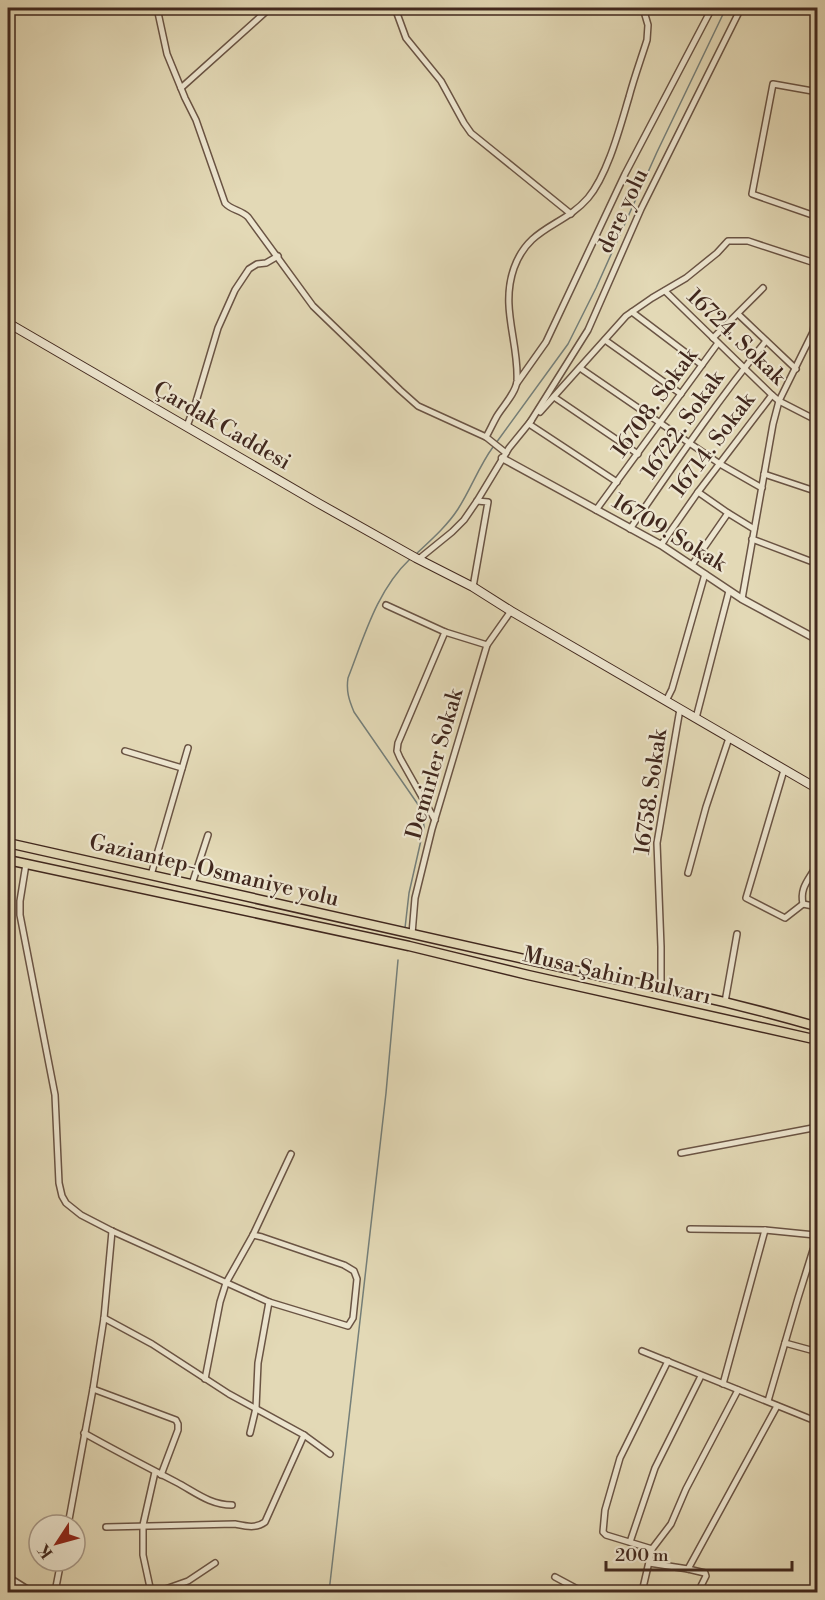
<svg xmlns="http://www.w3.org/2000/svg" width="825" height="1600" font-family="'Libre Bodoni',serif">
<rect width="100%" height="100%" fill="#e3d9b6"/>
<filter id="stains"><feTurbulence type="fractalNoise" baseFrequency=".00333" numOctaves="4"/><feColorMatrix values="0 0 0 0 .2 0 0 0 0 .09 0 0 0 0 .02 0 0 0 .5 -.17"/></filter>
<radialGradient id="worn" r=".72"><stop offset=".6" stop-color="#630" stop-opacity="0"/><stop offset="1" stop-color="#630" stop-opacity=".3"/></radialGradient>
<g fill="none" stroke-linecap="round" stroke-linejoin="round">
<g stroke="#757f79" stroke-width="1.5">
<polyline points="496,443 568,344 596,288 657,152 726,8"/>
<path d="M416,554c15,-14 31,-28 42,-45 13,-20 21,-43 35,-62"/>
<path d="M405,928l4,-35 15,-66 -1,-11 -6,-13 -63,-91c-5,-12 -8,-21 -6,-34 16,-41 29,-88 62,-119"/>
<polyline points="329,1592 386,1093 398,960"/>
</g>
<g stroke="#6a5444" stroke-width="8">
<g id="minor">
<path d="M157,8l10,46 18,44 11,22 29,83c6,7 16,7 23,14l65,89 87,84 18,16 68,31 20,16"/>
<polyline points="395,8 406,38 441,81 464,123 471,133 571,214"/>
<polyline points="181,88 270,8"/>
<polyline points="818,92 773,84 752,194 818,217"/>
<polyline points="665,291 772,395 779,401 818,421"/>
<polyline points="632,312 702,365"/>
<polyline points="738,314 796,369"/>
<polyline points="713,338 763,288"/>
<polyline points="605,340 681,394"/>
<polyline points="580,368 720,464 762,488"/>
<polyline points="517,383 546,342 625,174 712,8"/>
<polyline points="554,397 638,454"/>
<polyline points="540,412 626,316 652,298 686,278 717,253 728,241 748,241 818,264"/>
<polyline points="187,426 195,405 218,328 235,290 249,269 257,264 266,263 278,256"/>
<path d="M486,437c4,-7 7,-14 11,-21 6,-10 19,-23 20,-35 2,-39 -17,-73 -3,-113 15,-42 49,-41 74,-70 20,-24 32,-71 41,-101 5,-19 12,-38 18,-57l1,-15 -5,-17"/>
<polyline points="764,474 818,492"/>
<polyline points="617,482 529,424 588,330 641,209 741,8"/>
<polyline points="698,492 728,513 754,529"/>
<polyline points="596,510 718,343"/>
<path d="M630,529c44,-64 87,-128 136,-188"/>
<polyline points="752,539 818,564"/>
<polyline points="661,545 698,492 772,395"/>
<polyline points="420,558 452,532 464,520 477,501 509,448 531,421"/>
<polyline points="692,565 728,513"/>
<polyline points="473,587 488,502 477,501"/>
<polyline points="742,599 773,424 779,401 813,332 818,304"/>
<polyline points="386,605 445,632 487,645"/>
<polyline points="666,701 672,689 705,574"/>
<polyline points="696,718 729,591"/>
<polyline points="125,751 182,768"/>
<polyline points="784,770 746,898 785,918 803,904 818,907"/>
<polyline points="435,820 400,758 397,751 398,743 445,632"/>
<polyline points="26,864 20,901 20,915 55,1095 59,1183 62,1196 66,1203 81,1215 112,1231 269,1302 348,1326 353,1318 357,1279 354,1271 344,1265 262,1237 253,1235"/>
<polyline points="688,873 706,807 729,738"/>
<polyline points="151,875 188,748"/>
<polyline points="192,884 208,835"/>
<path d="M803,904c-4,-19 9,-26 15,-43"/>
<polyline points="412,934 415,898 432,829 487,645 511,611"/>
<polyline points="661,987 661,947 657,843 680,709"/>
<polyline points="725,1002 737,934"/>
<polyline points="681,1153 818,1127"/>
<polyline points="690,1229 765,1230 815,1235 818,1237"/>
<polyline points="104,1318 152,1344 229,1394 304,1435 330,1454"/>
<polyline points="785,1343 818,1352"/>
<polyline points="642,1351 818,1422"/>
<polyline points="205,1379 220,1302 226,1283 253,1235 291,1154"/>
<polyline points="723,1384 765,1230"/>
<polyline points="93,1389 176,1420 178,1424 178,1430 161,1475"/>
<polyline points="768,1401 798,1298 813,1250 818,1241"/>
<path d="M84,1433c30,17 61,33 92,49 19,10 34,23 56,23"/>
<polyline points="250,1433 256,1408 258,1363 269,1302"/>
<polyline points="68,1525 93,1389 104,1318 112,1231"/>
<path d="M106,1527l129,-3c10,2 21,5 30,-2l39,-87"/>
<polyline points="630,1542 655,1468 701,1376"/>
<polyline points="652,1549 606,1535 603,1532 605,1510 620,1458 668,1361"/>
<polyline points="649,1563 688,1569 705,1573 706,1576 698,1592"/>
<polyline points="688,1569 777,1406"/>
<polyline points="8,1577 32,1592"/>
<polyline points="555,1577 583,1592"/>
<polyline points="55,1592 61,1561"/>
<polyline points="151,1592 143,1555 143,1525 155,1472"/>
<polyline points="157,1592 188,1581 215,1563"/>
<polyline points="642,1592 652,1549 671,1524 686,1489 738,1390"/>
</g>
</g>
<g stroke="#6a5444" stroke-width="9">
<polyline id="tertiary" points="502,458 661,545 742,599 818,640"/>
</g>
<g stroke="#41281e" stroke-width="10">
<polyline id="secondary" points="8,323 318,503 416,558 473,587 511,611 818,789"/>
</g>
<g stroke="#41281e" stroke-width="11">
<g id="trunk">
<path d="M8,843l592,133c73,13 146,30 218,51"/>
<polyline points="8,860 409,946 528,975 818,1040"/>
</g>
</g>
<use href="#minor" stroke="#ede6d0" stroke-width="5"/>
<use href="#tertiary" stroke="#ede6d0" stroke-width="6"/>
<use href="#secondary" stroke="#ede6d0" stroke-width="8"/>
<use href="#trunk" stroke="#e3d9b6" stroke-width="8"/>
</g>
<g text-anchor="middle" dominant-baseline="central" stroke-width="4.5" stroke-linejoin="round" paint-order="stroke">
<g font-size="22" fill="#41281e" stroke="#ede6d0">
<text transform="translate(623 211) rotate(-65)">dere yolu</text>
<text transform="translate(736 337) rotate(44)">16724. Sokak</text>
<text transform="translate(655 403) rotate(-54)">16708. Sokak</text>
<text transform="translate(683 425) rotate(-55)">16722. Sokak</text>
<text transform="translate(222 426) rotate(30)">Çardak Caddesi</text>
<text transform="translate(713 445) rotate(-53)">16714. Sokak</text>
<text transform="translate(669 533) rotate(31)">16709. Sokak</text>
<text transform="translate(435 764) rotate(-74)">Demirler Sokak</text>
<text transform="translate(651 792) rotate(-82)">16758. Sokak</text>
<text transform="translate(214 871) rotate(13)">Gaziantep-Osmaniye yolu</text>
<text transform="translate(617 976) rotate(13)">Musa Şahin Bulvarı</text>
</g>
</g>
<rect width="825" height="1600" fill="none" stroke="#e3d9b6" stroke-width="30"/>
<rect x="9" y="9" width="807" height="1582" fill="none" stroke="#41281e" stroke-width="3"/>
<rect x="15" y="15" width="795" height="1570" fill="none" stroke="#41281e" stroke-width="1.5"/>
<g transform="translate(57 1543) rotate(234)"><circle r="28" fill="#ede6d0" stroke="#a89a89" stroke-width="1.5"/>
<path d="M0-4.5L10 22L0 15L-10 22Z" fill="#8f2418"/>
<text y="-9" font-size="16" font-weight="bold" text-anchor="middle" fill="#41281e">K</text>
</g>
<path d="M606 1561v9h186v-9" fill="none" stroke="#41281e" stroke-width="3"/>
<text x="615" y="1561" font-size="18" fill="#41281e" stroke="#ede6d0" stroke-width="4.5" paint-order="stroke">200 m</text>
<rect width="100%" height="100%" filter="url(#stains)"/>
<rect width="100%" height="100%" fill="url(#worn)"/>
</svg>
